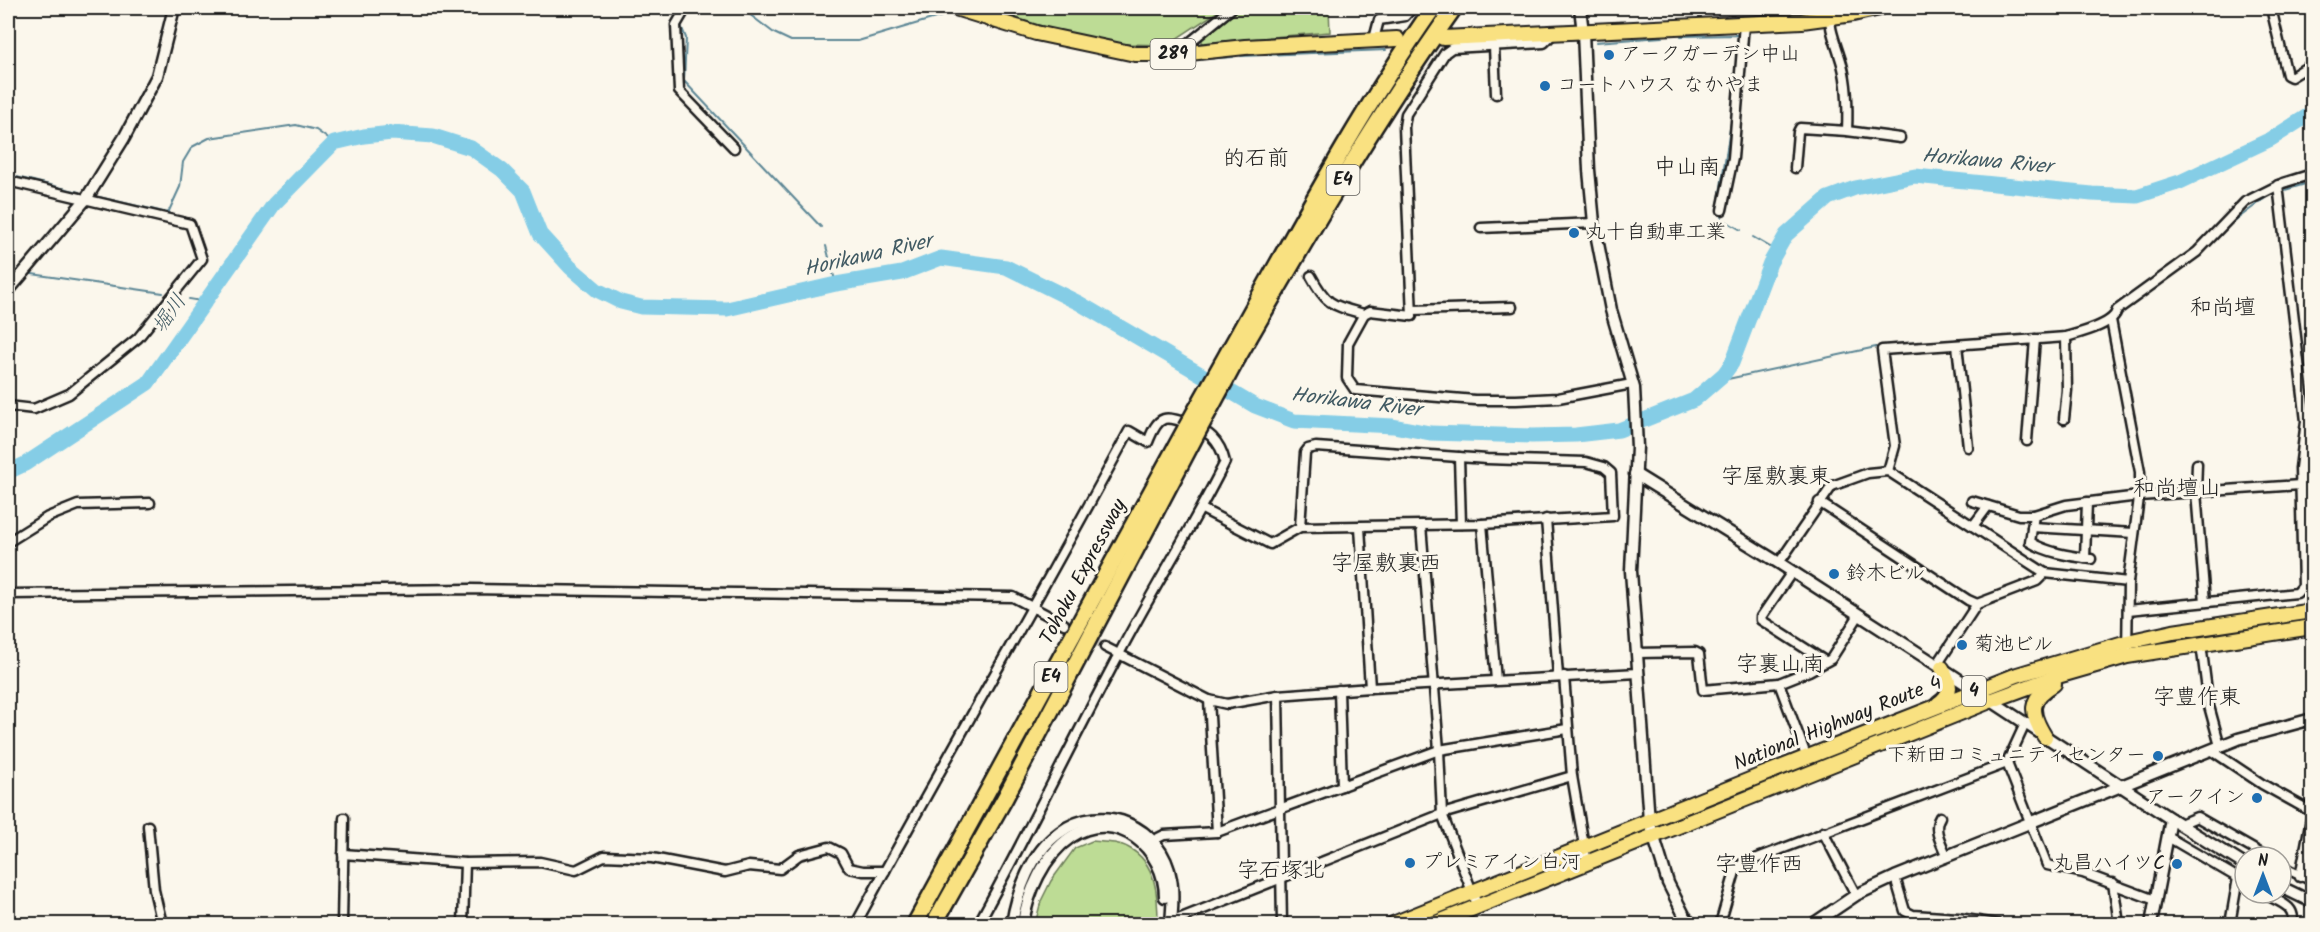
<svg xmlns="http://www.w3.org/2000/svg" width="2320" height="932" font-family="Kalam,'Klee One',sans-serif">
<rect width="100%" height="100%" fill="#fbf7ec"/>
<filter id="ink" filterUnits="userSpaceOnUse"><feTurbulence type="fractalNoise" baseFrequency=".0167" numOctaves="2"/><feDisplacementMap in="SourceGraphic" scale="12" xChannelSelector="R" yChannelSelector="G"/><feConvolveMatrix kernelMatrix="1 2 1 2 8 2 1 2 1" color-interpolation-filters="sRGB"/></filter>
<g filter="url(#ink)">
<g fill="#bddc95" stroke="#6c7c58" stroke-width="1.5">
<polygon points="986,8 1223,8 1167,45 1125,44 1051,29"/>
<polygon points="1241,8 1329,8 1330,32 1202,43 1202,39"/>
<path d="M1092,841c12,1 27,1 37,7 28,15 29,49 29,76h-123l6,-23 10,-20 24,-33z"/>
</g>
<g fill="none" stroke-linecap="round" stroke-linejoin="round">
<g stroke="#5b8695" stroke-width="2">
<polyline points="668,8 676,14"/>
<polyline points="743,8 749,14 774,33 791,41 858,41 942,16 954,14"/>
<polyline points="555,9 557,8"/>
<polyline points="681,26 686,38 684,81 821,227"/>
<polyline points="1681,36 1738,35 1738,51"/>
<polyline points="1596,42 1662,37"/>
<polyline points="1241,56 1386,50"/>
<polyline points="1188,60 1233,57"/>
<polyline points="1149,61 1176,61"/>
<polyline points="1732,116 1718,206 1722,219 1741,230"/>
<polyline points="8,175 79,192"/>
<polyline points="2285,190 2312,182"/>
<polyline points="99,197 168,213 180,187 183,162 192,147 209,138 296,125 316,130 334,143"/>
<polyline points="2229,225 2272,193"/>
<polyline points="1753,237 1777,251"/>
<polyline points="826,246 836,284"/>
<polyline points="8,271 10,272"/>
<polyline points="32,274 163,293"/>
<polyline points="189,299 207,302"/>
<polyline points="1714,382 1876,347"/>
</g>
<polyline stroke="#85cde6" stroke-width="15" points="8,472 25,464 148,383 274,204 334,143 364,136 392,133 433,136 471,148 502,170 523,191 540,234 570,267 597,290 621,302 641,307 727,309 836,284 902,273 941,258 1006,267 1079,303 1255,406 1294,421 1393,426 1430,433 1532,436 1576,435 1619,430 1694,400 1724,374 1732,363 1770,263 1786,235 1828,198 1855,188 1915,176 2092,194 2137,196 2180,182 2271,139 2312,113"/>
<polyline stroke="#dad6cd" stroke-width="8" stroke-dasharray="8 4" stroke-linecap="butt" points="1064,624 1105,647"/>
<g stroke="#1c1c1c" stroke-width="13">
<g id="minor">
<polyline points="686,8 676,25 679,91 734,148"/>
<path d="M1829,8c0,22 7,35 13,56 6,22 6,44 5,67"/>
<polyline points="2271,8 2287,75 2291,77 2312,64"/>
<polyline points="1553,34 1544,43 1452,48 1445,53 1406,114 1404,127 1412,316 1370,311 1364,314 1348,343 1347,378 1355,390 1475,400 1516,400 1558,398 1632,384"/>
<polyline points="1374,39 1379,20 1405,16 1412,8"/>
<polyline points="1494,46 1496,94"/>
<polyline points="1180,54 1184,47 1232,8"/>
<polyline points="1795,168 1798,132 1800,128 1847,131 1900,138"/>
<polyline points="8,181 190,224 202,259 138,338 69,394 34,409 8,406"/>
<polyline points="1722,210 1733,158 1744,24"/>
<polyline points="1481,228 1594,223"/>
<path d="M1311,276c16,30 21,29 53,38"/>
<polyline points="1413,310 1512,307"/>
<polyline points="2111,320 2140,472 2140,490 2128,582 2127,656"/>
<polyline points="1957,345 1968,447"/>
<polyline points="2064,419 2067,390 2066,337"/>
<polyline points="2027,441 2035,339"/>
<polyline points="1459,457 1461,524"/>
<polyline points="2197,464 2196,492 2205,602"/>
<path d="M1888,471l7,-25 -13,-96 184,-13c13,-4 48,-12 51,-27l80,-58 48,-50 38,-19 29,-9"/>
<polyline points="1972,501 2019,515 2034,515 2066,505 2139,496 2300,485"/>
<polyline points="1819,502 1968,600 1977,604 2037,581 2045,573"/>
<polyline points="1202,509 1270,544 1300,527 1482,524 1613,516 1611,473 1604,467 1586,462 1487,459 1316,447 1308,449 1305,453 1300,527"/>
<path d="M2034,515l-4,27c18,11 40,14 61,17"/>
<polyline points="1546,519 1558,676"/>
<polyline points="1482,524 1496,680"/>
<polyline points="1421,525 1439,750 1442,814 1478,907"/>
<polyline points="1973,526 1988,506"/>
<polyline points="1360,527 1370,688"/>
<polyline points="2032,527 2134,533"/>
<polyline points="8,542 48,517 78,505 150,503"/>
<polyline points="2085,558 2087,502"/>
<polyline points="1779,563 1832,486 1868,473 1888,471 2045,573 2128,582"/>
<polyline points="1792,572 1761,617 1761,620 1825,661"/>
<polyline points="8,594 471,589 1013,597 1064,624"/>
<polyline points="2128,610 2297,593 2303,586 2300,468 2306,421 2278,185"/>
<polyline points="2201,644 2209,706 2220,746"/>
<polyline points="1105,647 1209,700 1227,704 1278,695 1370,688 1638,673"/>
<polyline points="1637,653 1695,652 1699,654 1703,690 1779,683 1809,671 1831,659 1859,615"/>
<polyline points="1937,665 1977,604"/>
<polyline points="1564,676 1572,776 1587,863"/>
<polyline points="1779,683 1807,758"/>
<polyline points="1339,690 1342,786"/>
<polyline points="1278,695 1282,924"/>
<polyline points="1209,700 1217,832"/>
<polyline points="2211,750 2262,784 2312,812"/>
<polyline points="2007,763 2047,865 2083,873 2155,900"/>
<path d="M1940,817c-8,13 2,27 7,40"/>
<polyline points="2180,824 2197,817 2267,857"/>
<polyline points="148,826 154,890 162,924"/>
<polyline points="1823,832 1856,895"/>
<polyline points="2168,837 2245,882"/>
<polyline points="1154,840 1164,835 1217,832 1439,750 1567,729"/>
<polyline points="343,854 465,863 540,862 576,870 604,856 652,858 725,872 749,866 780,869 799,855 829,847 841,853 849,868 863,871 885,871"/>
<polyline points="2281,866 2312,881"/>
<polyline points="1895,877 1905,911 1913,915 1958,918 1997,924"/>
<polyline points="2300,877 2312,813"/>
<polyline points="2113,883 2119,924"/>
<path d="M2263,893c15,9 34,12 29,31"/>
<polyline points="1171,922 1442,814 1572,776"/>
<polyline points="342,924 344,818"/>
<polyline points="463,924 465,863"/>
<path d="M858,924v-4c89,-164 183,-325 271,-489l19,11c3,-7 7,-20 16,-23 10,-3 41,11 48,18 7,7 11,16 13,25 -33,66 -72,127 -106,192 -48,90 -92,181 -141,270"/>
<polyline points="1720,924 1735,872 1742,864 2007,763 2025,724"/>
<polyline points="2230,924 2238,878"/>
</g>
</g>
<g stroke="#1c1c1c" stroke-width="15">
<g id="tertiary">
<polyline points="1580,8 1583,32 1589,170 1594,223 1611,310 1634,388 1637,447 1631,571 1649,821 1668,883 1684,915 1691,924"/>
<polyline points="8,291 86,199 124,138 157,76 174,8"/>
<polyline points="1635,474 1779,563 1937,665 2171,819 2245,865"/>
<polyline points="2281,887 2312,902"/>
<path d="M1012,924c5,-32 19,-71 47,-91 44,-33 103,-7 112,46 3,15 1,31 0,45"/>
<path d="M1023,924c4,-30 21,-69 48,-87 45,-30 94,11 94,60"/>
<polyline points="1813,924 1856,895 1895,877 2238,739 2312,719"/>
<polyline points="2151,924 2171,819"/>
</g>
</g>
<g stroke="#1c1c1c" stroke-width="18">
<g id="trunk">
<polyline points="955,8 1036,33 1135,54 1180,54 1245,47 1397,39"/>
<polyline points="1443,38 1802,21 1853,14 1880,8"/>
<path d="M1938,704c16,-11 12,-21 4,-36"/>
<path d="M2045,737c-15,-24 -17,-38 9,-53"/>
<polyline points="1393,924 1762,775 2017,675 2127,642 2173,632 2312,611"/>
<polyline points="1434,924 1990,701 2061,675 2127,656 2312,627"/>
</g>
</g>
<g stroke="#1c1c1c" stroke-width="20">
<g id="motorway">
<path d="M1229,351c65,-116 128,-235 204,-343"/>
<path d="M1238,357c68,-118 137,-238 216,-349"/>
<polyline points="915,924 1186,428"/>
<polyline points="934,924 1005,798 1197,433"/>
</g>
</g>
<use href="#minor" stroke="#fbf7ec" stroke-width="8"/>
<use href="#tertiary" stroke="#fbf7ec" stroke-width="10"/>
<use href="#trunk" stroke="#f9e181" stroke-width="14"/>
<use href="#motorway" stroke="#f9e181" stroke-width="15"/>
<g stroke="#1c1c1c" stroke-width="20" stroke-linecap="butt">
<g id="motorway-bridge">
<polyline points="1186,428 1229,351"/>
<polyline points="1197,433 1238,357"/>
</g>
</g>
<use href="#motorway-bridge" stroke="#f9e181" stroke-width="15"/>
</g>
</g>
<g fill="#1f6fb2" stroke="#fbf7ec" stroke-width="2">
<circle cx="1609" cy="55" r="6"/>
<circle cx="1545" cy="86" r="6"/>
<circle cx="1574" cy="233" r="6"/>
<circle cx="1834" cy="574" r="6"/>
<circle cx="1962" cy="645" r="6"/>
<circle cx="2158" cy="756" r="6"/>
<circle cx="2257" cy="798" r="6"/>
<circle cx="1410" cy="863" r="6"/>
<circle cx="2177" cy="864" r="6"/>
</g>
<g text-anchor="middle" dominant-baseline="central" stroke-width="6" stroke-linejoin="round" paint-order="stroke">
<g fill="#fbf7ec" stroke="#5f5e5a" stroke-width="1.5">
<rect x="1150.5" y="39" width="45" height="30" rx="4.5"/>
<rect x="1326.5" y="165" width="33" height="30" rx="4.5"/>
<rect x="1034.5" y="662" width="33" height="30" rx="4.5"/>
<rect x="1962" y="676" width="24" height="30" rx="4.5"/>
</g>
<g font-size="18" font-weight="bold" fill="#1c1c1c">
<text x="1173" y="54">289</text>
<text x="1343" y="180">E4</text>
<text x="1051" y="677">E4</text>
<text x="1974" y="691">4</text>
</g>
<g font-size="20" fill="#1c1c1c" stroke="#fbf7ec" text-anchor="start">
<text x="1621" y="55">アークガーデン中山</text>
<text x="1557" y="86">コートハウス なかやま</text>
<text x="1586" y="233">丸十自動車工業</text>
<text x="1846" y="574">鈴木ビル</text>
<text x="1974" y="645">菊池ビル</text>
<text x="2146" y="756" text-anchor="end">下新田コミュニティセンター</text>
<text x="2245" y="798" text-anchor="end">アークイン</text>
<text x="1422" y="863">プレミアイン白河</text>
<text x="2165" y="864" text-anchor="end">丸昌ハイツC</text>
</g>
<g font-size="20" fill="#1c1c1c" stroke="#fbf7ec">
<text transform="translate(1084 572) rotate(-62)">Tohoku Expressway</text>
<text transform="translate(1838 724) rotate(-22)">National Highway Route 4</text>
</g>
<g font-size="21" font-style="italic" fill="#415a63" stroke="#fbf7ec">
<text transform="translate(1987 162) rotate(5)">Horikawa River</text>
<text transform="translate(868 256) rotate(-13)">Horikawa River</text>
<text transform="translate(170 314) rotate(-55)">堀川</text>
<text transform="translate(1356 403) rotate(7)">Horikawa River</text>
</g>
<g font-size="22" fill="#1c1c1c" stroke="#fbf7ec">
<text x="1256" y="159">的石前</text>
<text x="1687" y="168">中山南</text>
<text x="2223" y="308">和尚壇</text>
<text x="1776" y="477">字屋敷裏東</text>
<text x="2177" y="489">和尚壇山</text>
<text x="1386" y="564">字屋敷裏西</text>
<text x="1780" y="665">字裏山南</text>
<text x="2197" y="698">字豊作東</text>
<text x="1759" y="865">字豊作西</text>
<text x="1281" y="871">字石塚北</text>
</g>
</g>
<rect width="2320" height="932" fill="none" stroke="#fbf7ec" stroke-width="30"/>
<rect x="15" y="15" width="2290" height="902" fill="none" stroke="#1c1c1c" stroke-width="2" filter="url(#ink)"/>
<g transform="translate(2263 875)"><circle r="28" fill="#fbf7ec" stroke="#a29f99" stroke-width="1.5"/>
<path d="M0-4.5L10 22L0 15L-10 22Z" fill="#1f6fb2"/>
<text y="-9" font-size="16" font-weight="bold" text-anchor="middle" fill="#1c1c1c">N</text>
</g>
</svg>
